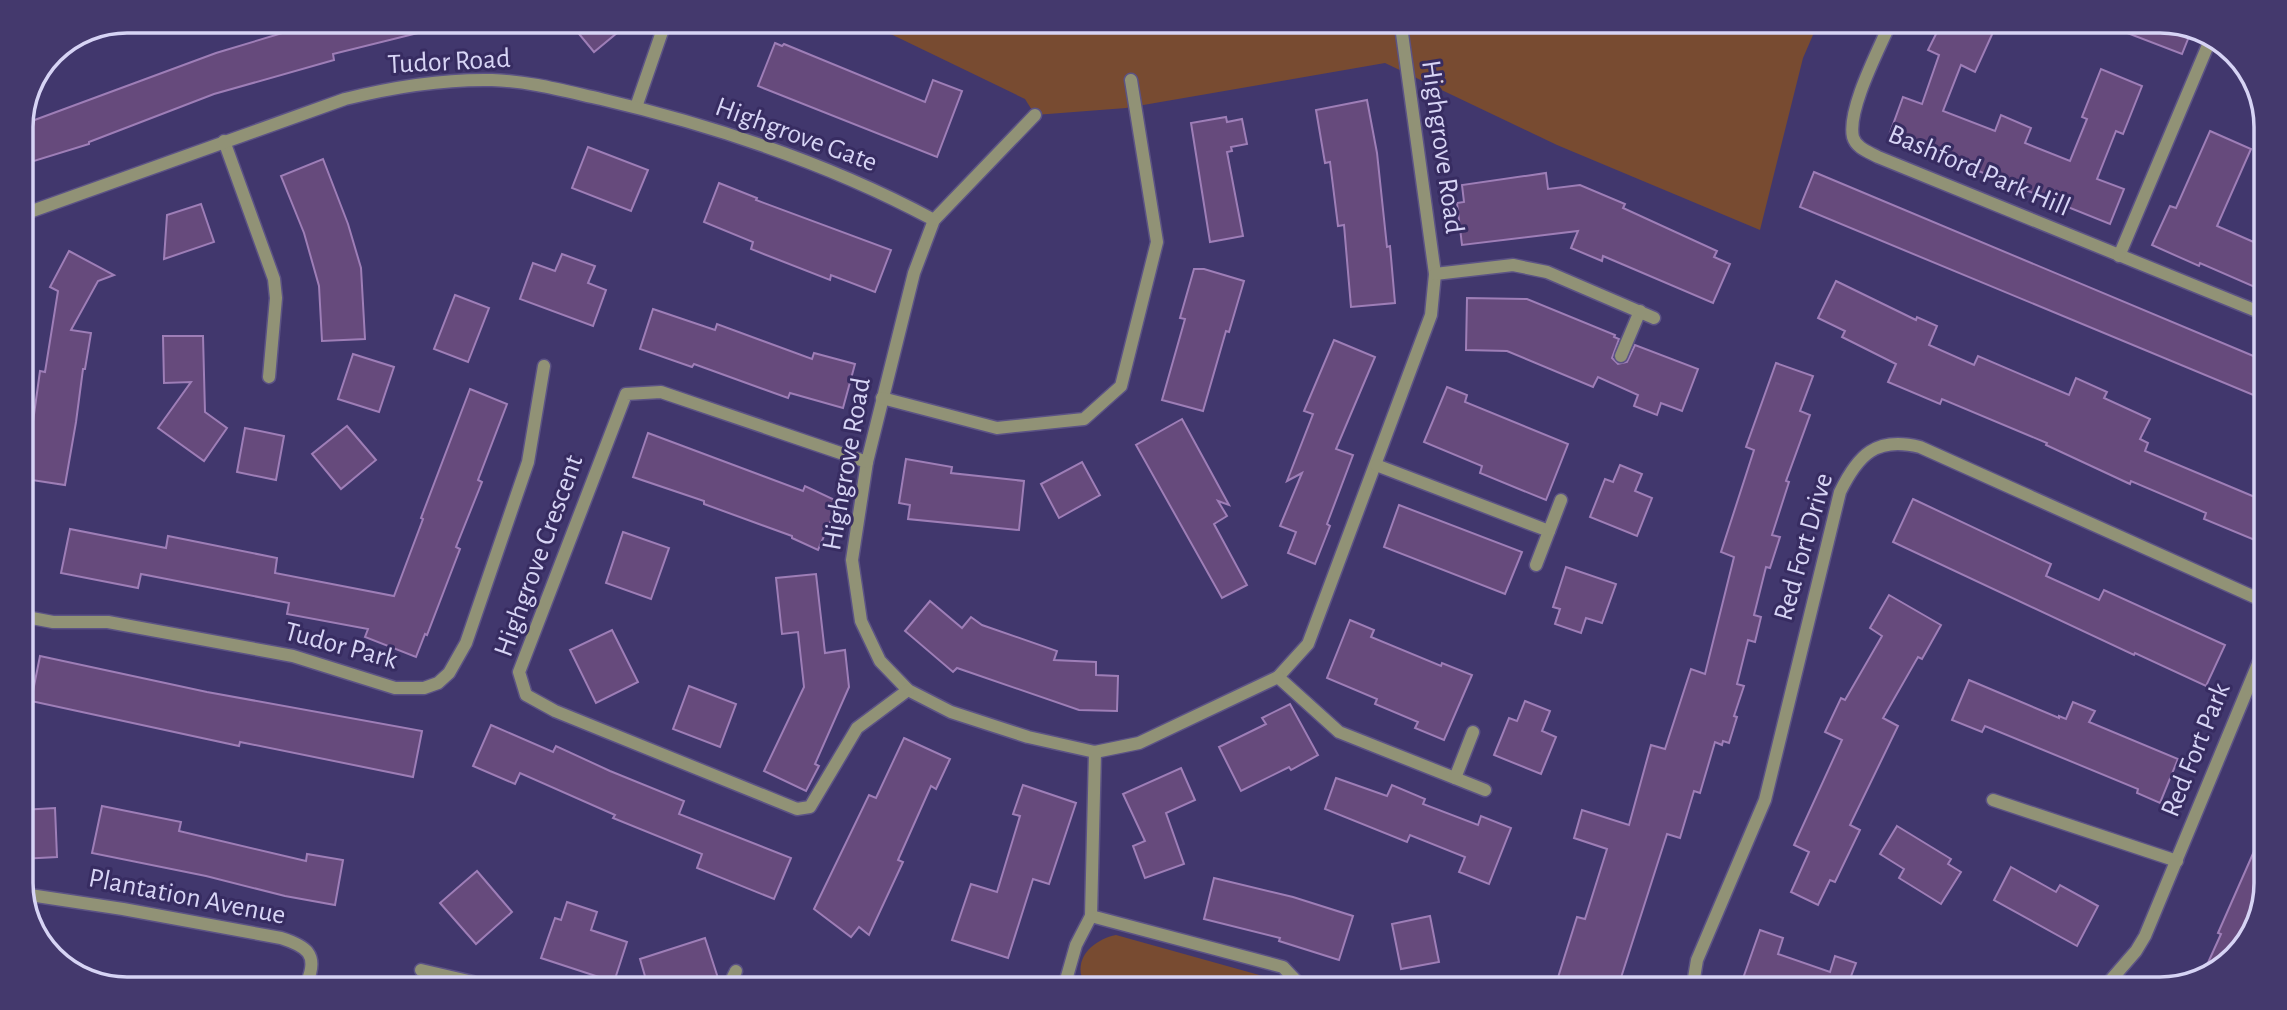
<svg xmlns="http://www.w3.org/2000/svg" width="2287" height="1010" font-family="'Alegreya Sans',sans-serif">
<rect width="100%" height="100%" fill="#41376d"/>
<g fill="#784b31">
<polygon points="870,24 1816,28 1803,58 1760,230 1557,145 1385,63 1126,108 1035,115 1025,99"/>
<path d="M1116,935l154,43 10,7h-195c-14,-25 7,-45 31,-50z"/>
</g>
<g fill="#664a7c" stroke="#9e7eb7" stroke-width="2">
<polygon points="319,22 425,22 426,31 333,54 334,60 214,94 89,142 89,144 21,165 21,125 216,53"/>
<polygon points="570,23 629,23 594,52"/>
<polygon points="1939,28 1995,28 1975,72 1961,65 1943,111 1995,131 2001,115 2031,128 2025,143 2070,161 2087,119 2082,117 2101,69 2142,86 2123,134 2116,131 2097,179 2124,189 2110,224 1961,164 1962,160 1890,133 1903,97 1922,104 1939,55 1928,50"/>
<polygon points="2123,29 2192,29 2182,54 2122,31"/>
<polygon points="775,43 782,46 784,44 925,102 933,80 962,91 937,157 758,86"/>
<polygon points="1367,100 1377,153 1387,247 1390,246 1395,303 1351,307 1344,225 1338,226 1330,162 1325,163 1316,110"/>
<polygon points="1226,117 1227,122 1242,119 1247,144 1231,147 1232,151 1227,152 1243,236 1210,242 1191,123"/>
<polygon points="2210,131 2251,149 2217,226 2265,247 2264,291 2200,263 2199,266 2152,245 2170,206 2176,208"/>
<polygon points="588,147 648,170 631,211 572,188"/>
<polygon points="323,159 348,224 361,268 365,339 322,341 319,286 304,233 281,176"/>
<polygon points="1814,172 2263,360 2263,399 1800,207"/>
<polygon points="1546,173 1548,189 1580,185 1625,204 1623,208 1717,251 1714,257 1730,264 1713,303 1603,256 1602,261 1571,248 1578,231 1462,245 1457,203 1464,202 1462,185"/>
<polygon points="719,183 757,198 756,200 891,250 875,292 831,275 830,280 751,249 753,242 704,222"/>
<polygon points="201,204 214,242 164,259 167,215"/>
<polygon points="69,251 114,275 98,281 71,330 91,333 85,369 83,369 76,422 65,485 25,479 40,371 45,372 58,291 50,287"/>
<polygon points="562,254 595,266 588,283 606,290 593,326 520,299 533,263 555,271"/>
<polygon points="1194,269 1204,269 1244,281 1229,332 1226,331 1203,411 1162,400 1185,319 1180,318"/>
<polygon points="1836,281 1916,320 1917,317 1937,326 1929,345 1974,365 1978,356 2069,395 2076,378 2107,392 2104,398 2150,419 2140,439 2148,443 2145,451 2262,500 2262,543 2204,519 2206,513 2131,481 2130,484 2046,445 2047,443 1942,399 1940,404 1888,382 1896,364 1842,337 1845,331 1818,318"/>
<polygon points="455,295 489,308 468,362 434,349"/>
<polygon points="1467,298 1527,299 1615,335 1614,337 1619,339 1612,358 1618,364 1627,362 1635,345 1698,369 1682,411 1661,403 1657,415 1634,406 1638,395 1598,377 1593,387 1507,351 1466,350"/>
<polygon points="653,309 715,330 717,324 812,359 814,353 855,364 843,408 790,393 788,398 694,364 692,367 640,349"/>
<polygon points="163,336 203,336 205,412 227,428 204,461 158,428 191,382 164,383"/>
<polygon points="1334,340 1375,357 1336,449 1353,455 1327,524 1330,526 1315,564 1288,553 1296,532 1280,526 1302,473 1287,481 1313,414 1304,411"/>
<polygon points="353,354 394,367 379,412 338,399"/>
<polygon points="1776,363 1813,376 1800,411 1810,415 1786,481 1789,482 1772,535 1780,537 1770,568 1766,567 1754,615 1761,617 1755,642 1748,640 1737,684 1744,686 1734,716 1737,717 1729,743 1723,741 1722,745 1715,742 1700,793 1694,791 1680,838 1667,834 1618,987 1555,987 1577,917 1585,919 1607,849 1574,838 1582,810 1629,825 1651,745 1665,749 1691,669 1705,674 1734,557 1721,552 1754,450 1746,447"/>
<polygon points="1447,387 1467,395 1465,402 1568,444 1546,500 1480,473 1482,466 1424,442"/>
<polygon points="470,389 507,404 478,480 482,482 456,547 460,549 427,635 425,634 416,657 365,637 368,629 287,614 289,603 141,574 138,588 61,573 70,529 166,548 168,536 277,558 275,573 394,596 423,519 421,518"/>
<polygon points="1182,419 1229,505 1218,501 1227,516 1214,524 1247,585 1222,598 1136,445"/>
<polygon points="347,426 376,460 341,489 312,454"/>
<polygon points="245,428 284,436 276,480 237,472"/>
<polygon points="648,433 803,491 805,486 839,502 818,550 792,538 792,536 704,504 704,501 633,477"/>
<polygon points="906,459 952,467 951,473 1024,481 1019,530 908,519 910,505 899,503"/>
<polygon points="1082,462 1100,495 1059,518 1041,484"/>
<polygon points="1620,465 1642,474 1635,491 1652,498 1637,536 1590,517 1605,479 1613,482"/>
<polygon points="1913,499 2051,564 2046,576 2099,600 2104,590 2225,645 2206,686 2135,653 2134,655 1893,542"/>
<polygon points="1399,505 1522,552 1505,594 1384,547"/>
<polygon points="623,532 669,548 651,599 606,583"/>
<polygon points="1566,567 1616,584 1602,623 1586,618 1581,633 1555,624 1560,609 1553,607"/>
<polygon points="816,574 825,653 845,650 849,687 815,764 819,766 806,791 764,771 804,687 798,632 782,634 776,578"/>
<polygon points="1889,595 1941,625 1922,659 1918,657 1883,718 1898,726 1850,825 1860,830 1835,882 1830,880 1818,905 1791,892 1809,852 1794,845 1842,740 1825,732 1841,698 1845,700 1882,636 1870,628"/>
<polygon points="930,601 962,628 971,617 982,625 1057,651 1054,660 1096,662 1096,675 1118,676 1117,711 1079,710 957,668 953,672 905,631"/>
<polygon points="1350,620 1374,630 1371,637 1441,666 1442,663 1472,675 1444,740 1415,728 1418,722 1375,704 1377,699 1327,678"/>
<polygon points="612,630 638,682 596,703 570,650"/>
<polygon points="40,656 207,692 422,731 413,777 240,742 239,746 31,701"/>
<polygon points="1969,680 2059,718 2059,716 2066,719 2073,702 2095,711 2089,722 2178,759 2160,803 2137,793 2138,789 1985,726 1982,732 1952,720"/>
<polygon points="689,686 736,704 720,747 673,729"/>
<polygon points="1525,701 1550,711 1542,731 1556,737 1541,774 1494,755 1509,718 1517,721"/>
<polygon points="1290,704 1318,755 1291,770 1289,767 1241,791 1219,747 1266,724 1262,718"/>
<polygon points="491,725 553,752 556,746 610,771 684,801 679,814 791,858 774,899 697,868 702,854 613,818 615,815 520,773 515,784 473,766"/>
<polygon points="904,738 950,759 936,789 931,786 898,860 903,862 869,935 859,927 851,937 814,909 869,795 876,798"/>
<polygon points="1181,768 1195,800 1166,813 1184,864 1145,878 1133,846 1145,841 1123,794"/>
<polygon points="1336,778 1387,796 1392,785 1425,799 1423,804 1478,825 1481,816 1511,828 1489,884 1459,872 1465,857 1410,835 1407,842 1325,809"/>
<polygon points="1023,785 1076,803 1049,884 1033,879 1008,958 952,940 971,884 997,892 1020,816 1013,814"/>
<polygon points="102,806 181,822 179,831 306,861 307,854 343,860 335,905 285,896 206,876 92,853"/>
<polygon points="55,808 57,857 21,859 21,810"/>
<polygon points="1897,826 1951,859 1948,864 1961,872 1941,904 1899,878 1904,869 1880,854"/>
<polygon points="2259,840 2258,924 2219,971 2202,976 2221,934 2218,933"/>
<polygon points="2011,867 2056,892 2060,885 2098,906 2077,946 1994,900"/>
<polygon points="477,871 512,912 476,944 440,903"/>
<polygon points="1214,878 1293,897 1353,916 1339,960 1279,941 1280,938 1204,919"/>
<polygon points="567,902 597,912 591,930 627,942 614,982 541,958 555,918 561,920"/>
<polygon points="1430,916 1439,962 1401,969 1392,924"/>
<polygon points="1760,930 1783,938 1778,954 1830,972 1835,956 1856,963 1850,979 1864,984 1864,988 1740,987"/>
<polygon points="705,938 718,978 703,983 647,983 640,959"/>
</g>
<g fill="none" stroke-linecap="round" stroke-linejoin="round">
<g stroke="#5c5385" stroke-width="15">
<g id="minor">
<path d="M1888,28c-11,25 -41,83 -35,109 3,11 16,15 25,20l386,157"/>
<polyline points="636,107 665,23"/>
<polyline points="1035,115 934,220 914,273 867,462 852,560 861,621 880,661 908,690 951,712 1028,737 1095,752 1139,743 1278,677 1308,644 1431,315 1435,274 1401,26"/>
<polyline points="224,141 274,279 276,298 269,377"/>
<path d="M21,215l324,-116c48,-12 97,-20 147,-19 37,1 73,11 109,19 115,27 229,65 333,121"/>
<polyline points="2119,256 2211,38"/>
<polyline points="1435,274 1513,265 1547,272 1654,318"/>
<polyline points="1621,356 1640,311"/>
<polyline points="882,398 997,428 1084,419 1121,386 1157,242 1131,80"/>
<polyline points="867,462 661,392 626,394 519,672 526,695 555,711 797,809 810,807 857,728 908,690"/>
<polyline points="1376,465 1549,531"/>
<polyline points="1536,565 1561,500"/>
<polyline points="21,616 53,622 108,622 293,656 395,688 424,688 438,683 449,673 466,643 528,462 544,366"/>
<polyline points="1278,677 1339,732 1485,790"/>
<polyline points="1455,778 1473,732"/>
<polyline points="1993,800 2177,861"/>
<path d="M23,894l100,15 158,29c25,8 38,16 26,44"/>
<polyline points="1091,916 1283,967 1301,986"/>
<polyline points="421,970 473,982"/>
<polyline points="730,983 736,971"/>
<polyline points="1067,985 1066,980 1076,945 1091,916 1095,752"/>
<path d="M1695,987l-1,-9 3,-18 68,-160 75,-308c18,-37 36,-56 80,-45l341,153"/>
<polyline points="2103,989 2136,951 2145,936 2260,659"/>
</g>
</g>
<use href="#minor" stroke="#919276" stroke-width="12"/>
</g>
<g text-anchor="middle" dominant-baseline="central" stroke-width="6" stroke-linejoin="round" paint-order="stroke">
<g font-size="28" fill="#d7d4f5" stroke="#372c61">
<text transform="translate(449 62) rotate(-3)">Tudor Road</text>
<text transform="translate(796 135) rotate(20)">Highgrove Gate</text>
<text transform="translate(1442 147) rotate(82)">Highgrove Road</text>
<text transform="translate(1979 171) rotate(23)">Bashford Park Hill</text>
<text transform="translate(847 464) rotate(-80)">Highgrove Road</text>
<text transform="translate(1804 547) rotate(-74)">Red Fort Drive</text>
<text transform="translate(539 556) rotate(-70)">Highgrove Crescent</text>
<text transform="translate(341 646) rotate(15)">Tudor Park</text>
<text transform="translate(2196 750) rotate(-68)">Red Fort Park</text>
<text transform="translate(187 897) rotate(11)">Plantation Avenue</text>
</g>
</g>
<path d="M0 0H2287V1010H0ZM127 33H2160A94 94 0 0 1 2254 127V883A94 94 0 0 1 2160 977H127A94 94 0 0 1 33 883V127A94 94 0 0 1 127 33Z" fill="#44396d" fill-rule="evenodd"/>
<path fill="none" stroke="#d7d4f5" stroke-width="3.5" d="M127 33H2160A94 94 0 0 1 2254 127V883A94 94 0 0 1 2160 977H127A94 94 0 0 1 33 883V127A94 94 0 0 1 127 33Z"/>
</svg>
